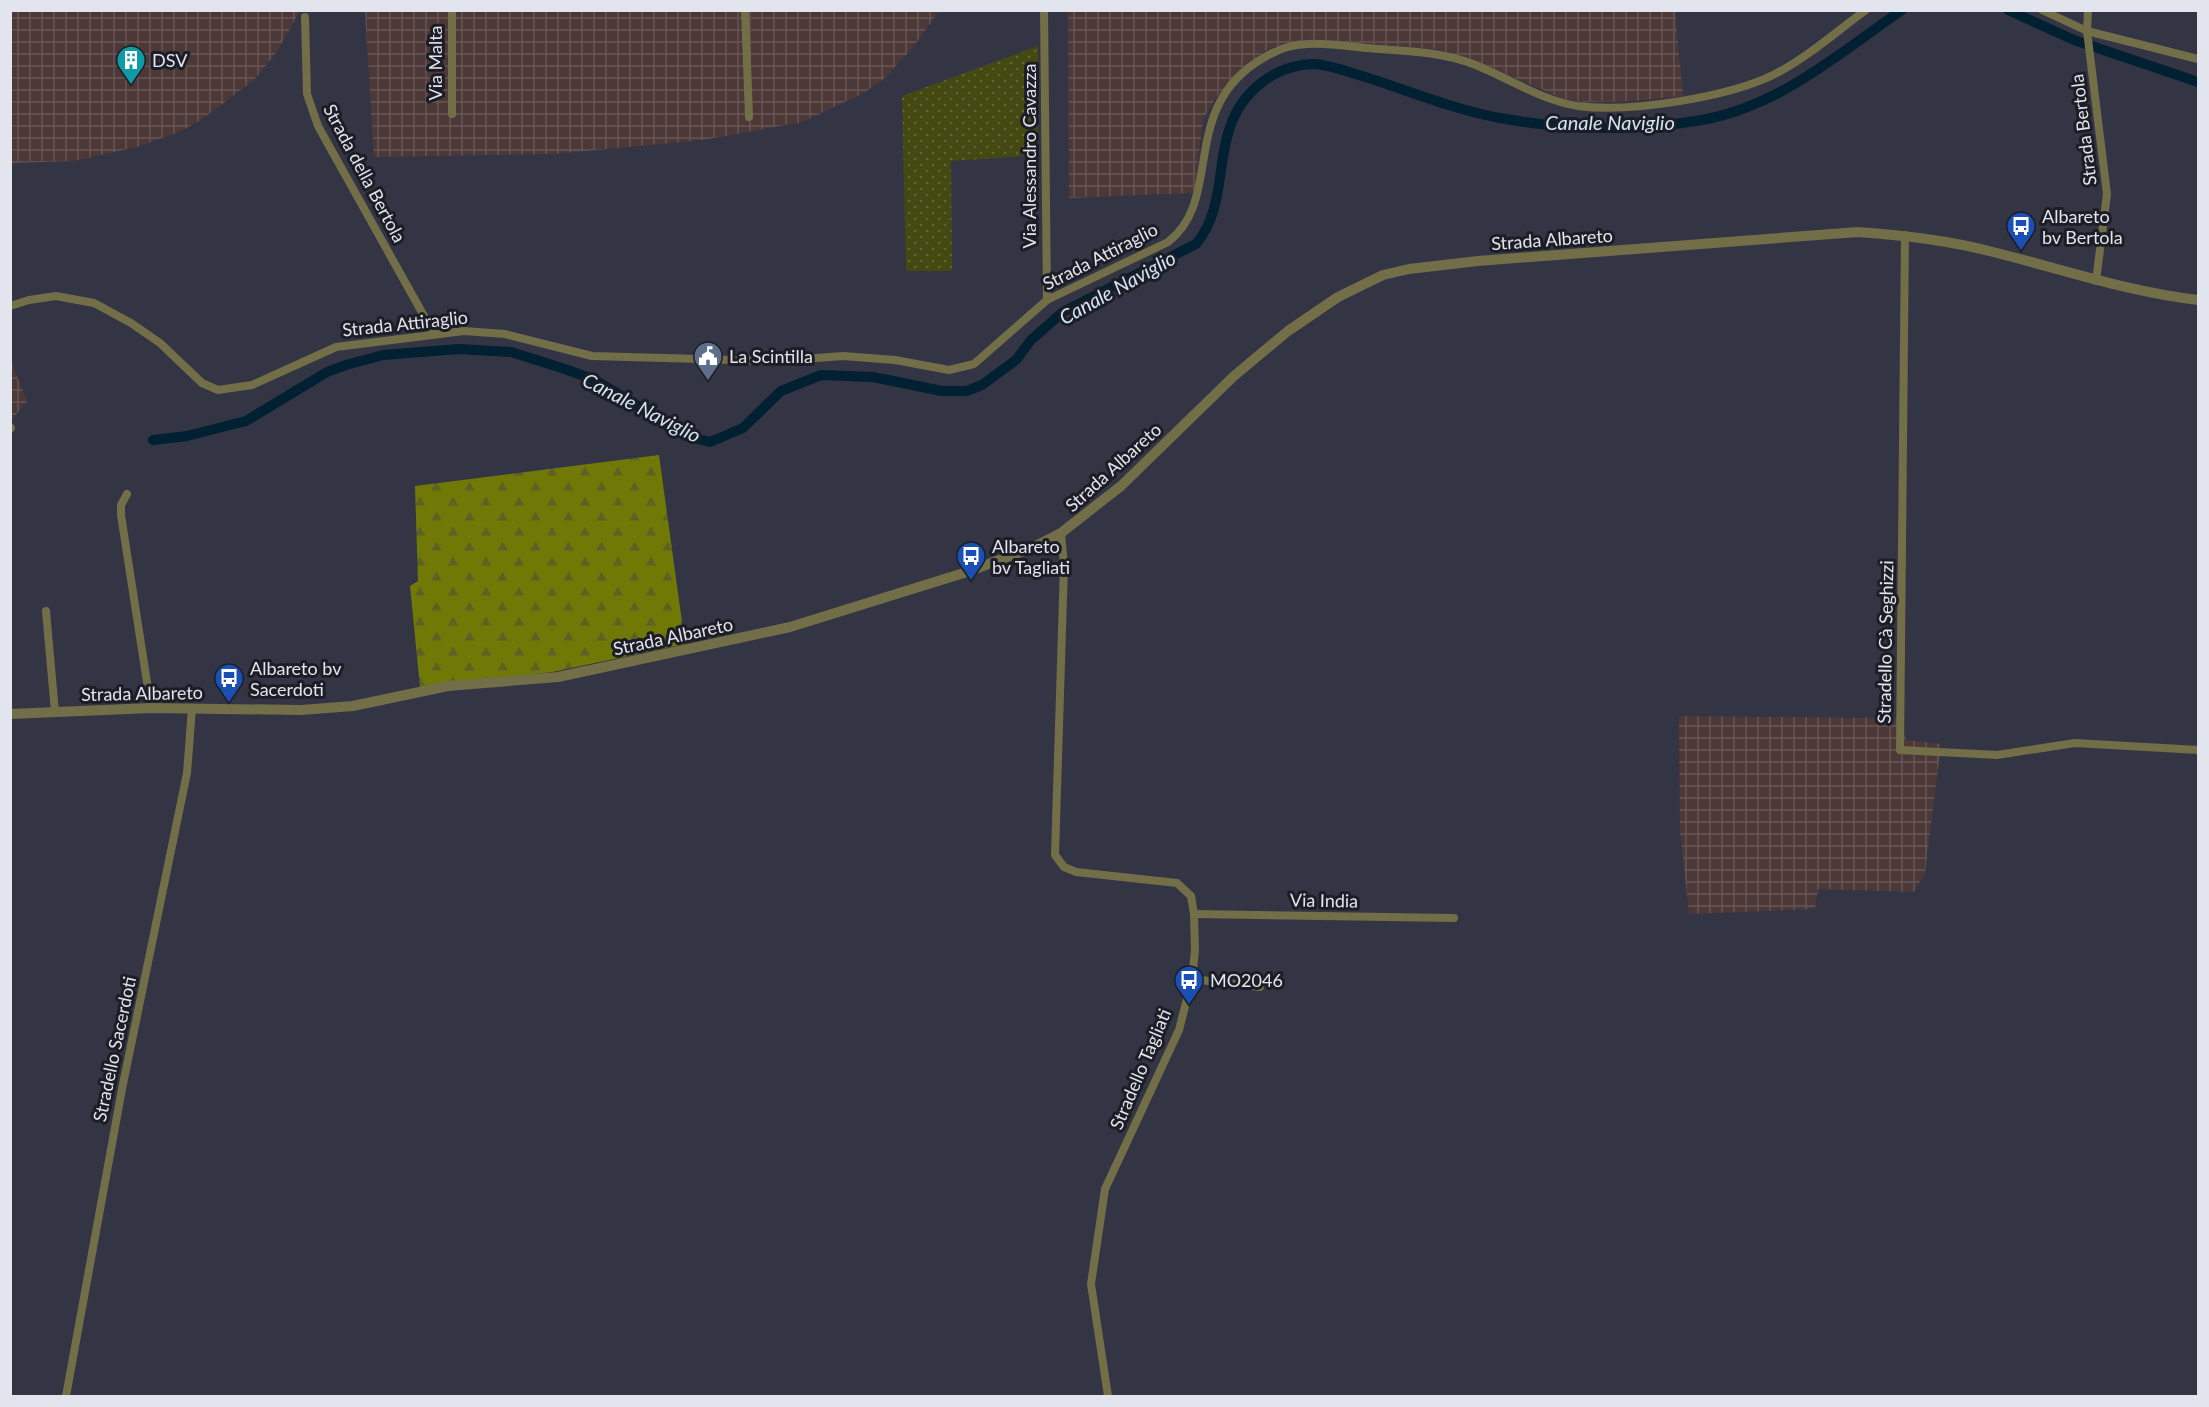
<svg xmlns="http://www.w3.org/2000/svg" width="2209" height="1407" font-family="Lato,sans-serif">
<defs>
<pattern id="industrial-grid" width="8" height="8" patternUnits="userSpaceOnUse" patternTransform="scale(1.5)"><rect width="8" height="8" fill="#4d3838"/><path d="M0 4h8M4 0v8" fill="none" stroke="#655"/></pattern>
<pattern id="grass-dots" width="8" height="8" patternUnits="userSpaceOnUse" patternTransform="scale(1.5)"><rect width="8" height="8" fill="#444912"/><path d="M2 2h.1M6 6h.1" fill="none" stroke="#5f6335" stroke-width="1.8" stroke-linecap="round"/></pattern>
<pattern id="forest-firs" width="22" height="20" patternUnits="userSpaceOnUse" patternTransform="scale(1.5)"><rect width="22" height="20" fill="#717906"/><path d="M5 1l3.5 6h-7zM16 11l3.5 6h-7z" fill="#5d6123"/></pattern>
</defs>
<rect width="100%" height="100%" fill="#333545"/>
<g fill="url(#industrial-grid)">
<polygon points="10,11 11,10 300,11 276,53 254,80 201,120 179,132 137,147 74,161 11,163"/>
<polygon points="355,11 939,11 914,46 886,77 864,93 802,122 703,140 554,154 374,157 365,12"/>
<polygon points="1068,11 1675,11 1683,96 1634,101 1585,102 1564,99 1469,58 1435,49 1306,39 1270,48 1240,69 1215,99 1203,120 1194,193 1069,198"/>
<polygon points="11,361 27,401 11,421 10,421"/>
<polygon points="1679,716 1902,718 1906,740 1941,744 1925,873 1914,892 1818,889 1815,909 1689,914 1680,830"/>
</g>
<polygon fill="url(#grass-dots)" points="1038,46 1038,155 951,161 952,271 906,271 902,96"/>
<polygon fill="url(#forest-firs)" points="659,455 685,644 552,672 420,687 410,586 418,581 415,486"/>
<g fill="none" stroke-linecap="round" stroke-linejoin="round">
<g stroke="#012031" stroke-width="10">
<polyline points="2008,10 2074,40 2198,82"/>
<path d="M153,440l34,-4 59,-15 81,-49 19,-7 37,-10 76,-6 52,3 51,16 33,12 95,57 20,5 33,-14 38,-37 40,-16 52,2 69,14h25l15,-6 34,-25 15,-20 32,-28 133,-68c41,-49 6,-122 72,-166 13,-9 31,-14 47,-14 15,1 30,7 44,11 49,15 97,36 147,44 62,11 128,12 190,2 80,-12 141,-66 206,-111"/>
</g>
<g stroke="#726e48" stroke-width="8">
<polyline points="452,10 452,114"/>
<polyline points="745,10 749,117"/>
<polyline points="1044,10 1047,300"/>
<polyline points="2042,10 2087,31 2198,59"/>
<polyline points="2088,10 2087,31 2107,194 2096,281"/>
<polyline points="305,17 307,94 318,126 434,334"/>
<polyline points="1905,235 1900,750 1997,755 2075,743 2198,750"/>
<path d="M10,306l19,-6 27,-4 38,7 37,20 29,20 42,40 16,7 34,-5 84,-38 128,-16 41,3 87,22 185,5 66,-5 52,4 54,10 25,-6 73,-64 121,-58c57,-43 9,-136 97,-185 12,-7 28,-13 43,-13 19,-1 39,2 58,4 36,3 73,3 107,16 34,13 69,37 105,42 52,7 153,-9 199,-33 32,-17 60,-42 89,-63"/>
<polyline points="10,428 11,428"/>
<polyline points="127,494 121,505 121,515 151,708"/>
<polyline points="1061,533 1064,565 1055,855 1064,867 1076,872 1177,883 1191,896 1194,914 1195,950 1192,979 1179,1030 1105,1189 1091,1284 1108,1396"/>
<polyline points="46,611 55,712"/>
<polyline points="1194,914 1454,918"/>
<polyline points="1192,979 1260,987"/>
<polyline points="66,1396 122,1089 187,773 192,708"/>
</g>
<path stroke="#726e48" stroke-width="10" d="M10,714l141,-6 150,2 52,-4 95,-20 110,-9 232,-50 177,-55 67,-25 27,-14 60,-47 113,-110 54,-45 50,-34 45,-22 26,-6 69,-8 380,-29c44,3 88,8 131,19 70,17 138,41 209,49"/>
</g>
<defs>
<g id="building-pin" transform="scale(1.5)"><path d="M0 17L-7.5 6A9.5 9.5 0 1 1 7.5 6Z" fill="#0f9aa8" stroke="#1c1d25"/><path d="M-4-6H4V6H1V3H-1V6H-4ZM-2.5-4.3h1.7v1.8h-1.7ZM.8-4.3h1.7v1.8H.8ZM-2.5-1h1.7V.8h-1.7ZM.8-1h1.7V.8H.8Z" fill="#fff"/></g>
<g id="bus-pin" transform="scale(1.5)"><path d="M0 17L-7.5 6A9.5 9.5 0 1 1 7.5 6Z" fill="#1a4fb4" stroke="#1c1d25"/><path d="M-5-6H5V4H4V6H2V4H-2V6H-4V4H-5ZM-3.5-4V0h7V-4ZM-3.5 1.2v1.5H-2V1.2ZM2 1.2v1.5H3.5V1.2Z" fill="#fff"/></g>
<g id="civic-pin" transform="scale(1.5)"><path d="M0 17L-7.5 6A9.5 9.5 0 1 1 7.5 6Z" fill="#5c6f8a" stroke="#1c1d25"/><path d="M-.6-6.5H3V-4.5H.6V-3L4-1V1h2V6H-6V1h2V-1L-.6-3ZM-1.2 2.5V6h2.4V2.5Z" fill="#fff"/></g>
</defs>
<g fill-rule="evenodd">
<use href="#building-pin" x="131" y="60"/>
<use href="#bus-pin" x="2021" y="226"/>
<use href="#civic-pin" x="708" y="356"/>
<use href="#bus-pin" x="971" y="556"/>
<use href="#bus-pin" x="229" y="678"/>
<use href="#bus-pin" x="1189" y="980"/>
</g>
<g text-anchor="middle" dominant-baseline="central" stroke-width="6" stroke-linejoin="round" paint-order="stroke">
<g font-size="18" fill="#e2e4ee" stroke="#1c1d25" text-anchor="start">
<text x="152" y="60">DSV</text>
<text x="2042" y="216">Albareto<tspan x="2042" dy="21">bv Bertola</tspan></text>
<text x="729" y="356">La Scintilla</text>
<text x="992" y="546">Albareto<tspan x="992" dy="21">bv Tagliati</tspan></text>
<text x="250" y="668">Albareto bv<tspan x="250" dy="21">Sacerdoti</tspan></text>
<text x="1210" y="980">MO2046</text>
</g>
<g font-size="18" fill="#e2e4ee" stroke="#1c1d25">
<text transform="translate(435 63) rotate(-90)">Via Malta</text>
<text transform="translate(2083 130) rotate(-97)">Strada Bertola</text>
<text transform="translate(1029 156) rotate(-90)">Via Alessandro Cavazza</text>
<text transform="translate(365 173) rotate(62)">Strada della Bertola</text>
<text transform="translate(1552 239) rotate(-4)">Strada Albareto</text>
<text transform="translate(1100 256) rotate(-27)">Strada Attiraglio</text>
<text transform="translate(405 323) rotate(-6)">Strada Attiraglio</text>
<text transform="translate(1113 467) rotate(-42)">Strada Albareto</text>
<text transform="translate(673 636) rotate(-12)">Strada Albareto</text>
<text transform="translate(1885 642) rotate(-89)">Stradello Cà Seghizzi</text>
<text transform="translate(142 693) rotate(-1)">Strada Albareto</text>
<text transform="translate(1324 900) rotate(1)">Via India</text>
<text transform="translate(114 1049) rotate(-78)">Stradello Sacerdoti</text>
<text transform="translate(1140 1069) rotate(-67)">Stradello Tagliati</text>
</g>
<g font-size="20" font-style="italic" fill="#d0e5f4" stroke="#1c1d25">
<text x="1610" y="122">Canale Naviglio</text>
<text transform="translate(1117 287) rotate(-29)">Canale Naviglio</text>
<text transform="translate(642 407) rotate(27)">Canale Naviglio</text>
</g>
</g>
<rect width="2209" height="1407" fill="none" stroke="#e2e4ee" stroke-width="24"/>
</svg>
